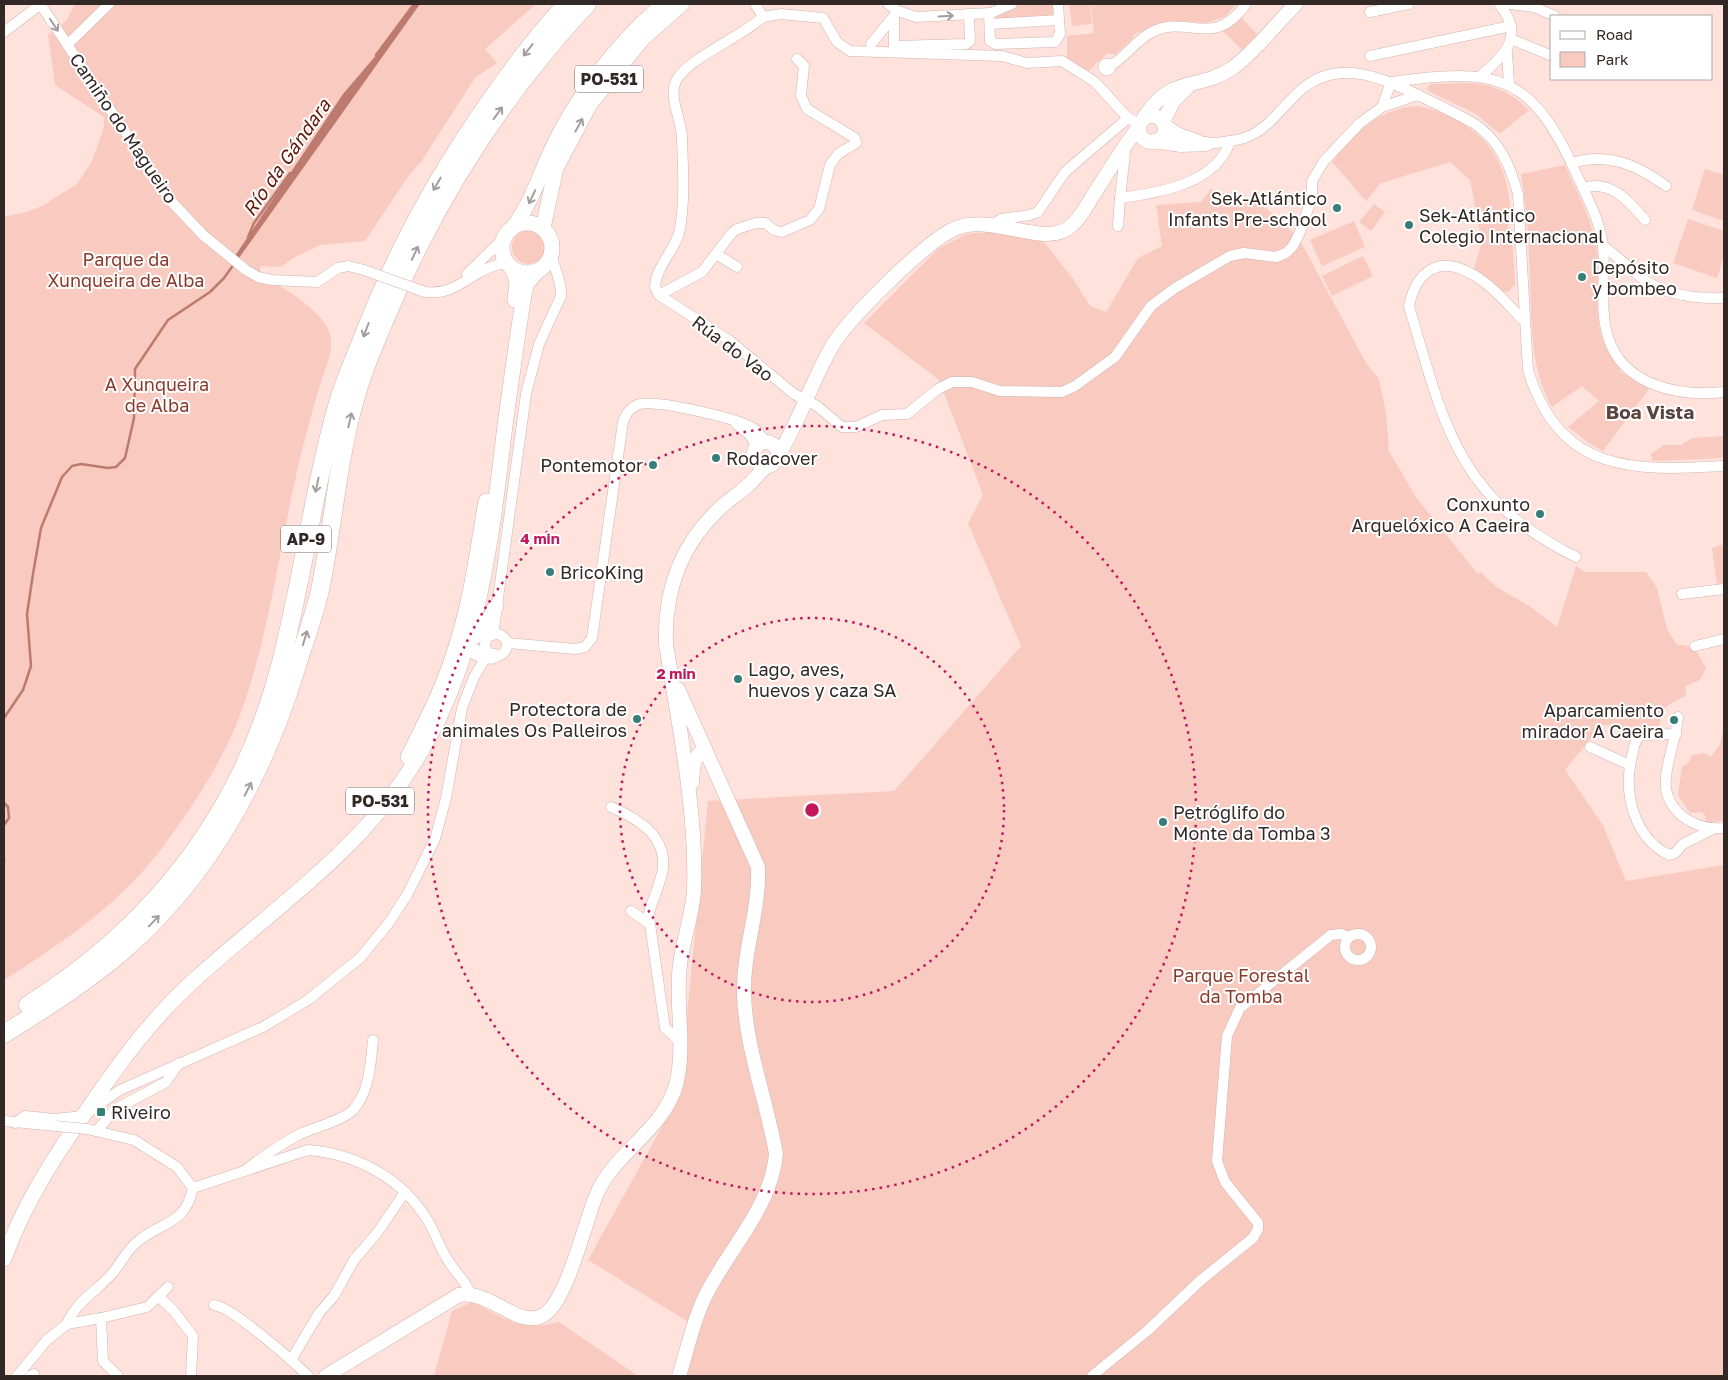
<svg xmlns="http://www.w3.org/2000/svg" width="1728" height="1380" font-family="'Golos Text',sans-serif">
<rect width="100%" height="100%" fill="#ffe2dc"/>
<g fill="#f9cac0">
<path d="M75,4h461l-51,45 12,14 -22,15 -54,84 -12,13 -44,66 -45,4 -25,12 -14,10 -21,-1 1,9c21,11 68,39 70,64 2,15 -7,32 -11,46 -7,23 -13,46 -19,69 -21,87 -30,177 -61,261 -17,46 -46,89 -75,129 -43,59 -100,97 -161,136v-763l22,-5 16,-6 35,-22 15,-23 12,-34v-10l-49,-32 -7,-50 18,-14z"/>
<polygon points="1021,4 1054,4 1055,15 1050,18 997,20 997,16"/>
<polygon points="1069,4 1090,4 1092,24 1072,26"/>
<polygon points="1091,4 1237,4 1224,17 1206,23 1184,21 1166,22 1151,27 1133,35 1134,37 1116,54 1107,54 1087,72 1067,59 1067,36 1094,33"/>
<polygon points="1240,16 1257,34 1242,50 1222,30"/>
<path d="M1473,83c24,3 38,10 56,27l-29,24 -24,-20 -48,-23 -1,-3 3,-4z"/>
<path d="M1415,106c14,1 28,7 41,14 42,22 53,55 56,102l-4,2v7l4,1 3,52 -7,8 -7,-1 -27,-22 7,-24 -1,-13 -10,-52 -20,-18 -69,21 -15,18 -34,-39c22,-29 45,-52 83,-56z"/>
<path d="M1565,165c11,26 26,52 31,80 8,51 -12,81 25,125l-2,1 30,18 -46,62 -14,-8 -21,-16 31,-26 -17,-15 -30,21c-22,-39 -20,-82 -22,-126 -1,-36 -3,-71 -9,-107z"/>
<polygon points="1705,169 1724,175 1724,221 1692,210"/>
<path d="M1211,189l55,19 25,22 11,14 64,119 13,16 7,34 3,38 26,45 63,78 3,-2c14,17 29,22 48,34 9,6 19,14 28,21l19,-61 9,6h61l11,16 10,41 10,16c20,-1 20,8 29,23l-6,12 -14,6v9l-19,11 -6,9 -2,15 -57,-5 -37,45 38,55 23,56 98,-16v511h-1040l16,-47 -112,-69 91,-164 29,-295 186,-10 127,-145 -53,-123 15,-28 -44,-115 -75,-57 74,-74 28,-15 32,-3 45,10 31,39 16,26 16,6 32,-54 24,-12 -6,-41 45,-3z"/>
<polygon points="1374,204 1385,212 1371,231 1359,222"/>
<polygon points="1688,219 1724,231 1724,256 1717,278 1673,263"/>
<polygon points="1354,221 1365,247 1322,266 1310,240"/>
<circle cx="529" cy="247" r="17"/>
<polygon points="1363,256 1373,276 1332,296 1322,276"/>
<polygon points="1724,436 1724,458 1652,461 1651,454 1664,445 1681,445 1692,438"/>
<polygon points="1724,544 1724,582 1717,584 1712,548"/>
<polygon points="1724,726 1724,821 1706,822 1705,815 1701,812 1690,813 1678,795 1682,767 1689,762 1692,755 1704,753 1711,757 1720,744"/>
<path d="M472,1302c35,17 47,30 87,20l79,54h-204l18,-65z"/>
</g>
<polygon fill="#bc7b6e" points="413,4 420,4 239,258 235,256 343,94 378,53"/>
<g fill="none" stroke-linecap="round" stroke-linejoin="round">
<g stroke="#bc7b6e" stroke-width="2.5">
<polyline points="376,55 414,4"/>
<polyline points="248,237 254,223 290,173"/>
<polyline points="4,718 23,690 31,666 27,614 33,574 41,528 62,477 72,466 81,464 108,468 116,467 125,458 134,418 135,369 168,320 210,292 224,278 234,264"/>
<polyline points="4,803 8,807 9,818 4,825"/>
<polyline points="4,858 4,862"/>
</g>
<g stroke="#d0b4ae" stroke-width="11">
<g id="street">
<path d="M755,4l8,13c-22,20 -72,40 -86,62 -10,17 5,41 5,59 1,29 3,63 -2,91 -4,22 -24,36 -25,58l4,8 71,46 64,53 23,12 25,21h14l26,-12 25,-1 31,-25 14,-7h20l28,9 62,1 13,-6 40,-29 36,-51 24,-18 55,-32 14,-3 32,4 10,-4 7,-7 7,-14 12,-35v-16l12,-20 35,-37 23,-17 36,-12"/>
<polyline points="888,4 898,11 916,17 991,13 1012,4"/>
<polyline points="1510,4 1534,7 1555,16"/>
<polyline points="41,5 170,200 203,235 246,270 258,277 272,280 317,282 338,268 348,266 364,270"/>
<polyline points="1370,12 1409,4"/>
<polyline points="989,13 990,41 995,44 1055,42 1060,34 1058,4"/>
<polyline points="763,17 781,14 823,18 837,42 850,51 1002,56 1027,63 1062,61 1095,82 1128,118 1139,124"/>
<polyline points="894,17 894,46 966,44 970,41 969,14"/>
<polyline points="990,24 1059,20"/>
<polyline points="4,32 41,4"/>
<polyline points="1511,39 1552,56"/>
<polyline points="68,44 109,4"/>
<polyline points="871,44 894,16"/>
<polyline points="1507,52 1509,84"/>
<polyline points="1370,56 1511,26"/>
<circle cx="1107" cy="67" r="3.5"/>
<path d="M1110,66c16,-9 26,-26 42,-34 37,-18 61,18 94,-28"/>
<path d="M1480,76c26,-21 45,-41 19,-72"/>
<path d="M1382,107l9,-25c102,-14 139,-11 184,89 11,24 25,49 28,75 3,29 -4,62 5,91 15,49 71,60 116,55"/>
<path d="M1207,144c12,-2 25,-2 37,-6 25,-8 39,-33 58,-49 37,-31 81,-11 118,7 19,9 37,18 55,28 25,18 35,41 43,70l10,176c32,104 105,101 196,96"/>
<path d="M1125,154l-5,44c38,-5 97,-14 110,-57"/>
<path d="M1571,163c36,-11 65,1 95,23"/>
<path d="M1583,188c27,-9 46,13 62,32"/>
<polyline points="994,224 1001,219 1030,215 1038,212 1065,172 1128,118"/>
<polyline points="1118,226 1120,198"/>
<path d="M1603,246c14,10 26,22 39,32 23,17 55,21 82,20"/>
<polyline points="716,254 737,267"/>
<polyline points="467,274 504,238"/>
<path d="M425,292c24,3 36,-9 55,-20 8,-5 18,-7 26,-10"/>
<polyline points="659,295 702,272 731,234 737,229 756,223 765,223 774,230 782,232 810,220 819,209 830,165 838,154 856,143 855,138 807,109 801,96 804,66 797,59"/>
<path d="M1523,320c-16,-16 -33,-37 -53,-47 -33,-18 -54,0 -61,33 35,119 48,192 167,251"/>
<polyline points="736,424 748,433 757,446"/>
<polyline points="1682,594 1724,589"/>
<circle cx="496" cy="645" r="11"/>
<path d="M493,635l33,-241 13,-50 22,-48c1,-15 -7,-27 -9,-41"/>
<path d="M507,643l68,6 10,-2 7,-9 31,-216c3,-8 6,-13 14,-17 15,-7 96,13 112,21 8,3 12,9 16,16"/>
<polyline points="1695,646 1724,639"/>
<path d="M1678,717c-2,21 -10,40 -12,60 -4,34 29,54 58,51"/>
<path d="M1676,734l-35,1c-7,5 -7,13 -9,21 -9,36 1,81 37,99l6,-2 8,-9 30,-15"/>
<polyline points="1590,747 1630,765"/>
<path d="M611,807c25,11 55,27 52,61 -2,15 -11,33 -15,48l2,8"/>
<polyline points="631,911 650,924 665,1028 678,1040"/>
<circle cx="1358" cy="947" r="13"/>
<polyline points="4,1121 56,1126"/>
<polyline points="15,1123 25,1116 55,1119 83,1116 120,1090 263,1027 308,1000 361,957 388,924 407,895 435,839 446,798 462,708 474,677 486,657"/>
<path d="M87,1129l47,11 43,27 16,21c-8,38 -32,33 -56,54 -11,9 -17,23 -27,34 -15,16 -34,26 -43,48l34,-6 2,43 15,15"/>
<polyline points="97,1131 114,1110 166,1082 179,1063"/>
<path d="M248,1168c16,-12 33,-24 52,-34 14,-6 43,-14 53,-24 16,-17 18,-47 20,-70"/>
<path d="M193,1188l115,-38c49,4 94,28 120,71 8,13 12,28 21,41 7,11 16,18 21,31"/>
<polyline points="159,1297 173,1310 193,1336 191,1376"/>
<path d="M214,1305c18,2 79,56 94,71"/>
<polyline points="101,1318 147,1307 168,1287"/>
<polyline points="291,1360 319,1313 334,1296 354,1260 377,1233 405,1192"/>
<polyline points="17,1376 47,1340 67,1324"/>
<polyline points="30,1376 34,1374"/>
<polyline points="1092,1376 1147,1331 1201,1280 1253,1238 1258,1229 1258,1223 1225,1182 1217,1161 1227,1036 1240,1008 1331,935 1341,934 1349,937"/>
</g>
</g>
<g stroke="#d0b4ae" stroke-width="15">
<g id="secondary">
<circle cx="1152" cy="129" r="13"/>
<path d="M1145,116c28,-42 52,-25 86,-47 21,-14 46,-46 65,-65"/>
<polyline points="1163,122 1174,100 1187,88"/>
<polyline points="1165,126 1177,134 1199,142"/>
<polyline points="1155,141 1181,145 1207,144"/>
<circle cx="766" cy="454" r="12"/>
<path d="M778,456c21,-34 33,-73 53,-108 16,-29 92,-103 121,-118 39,-20 94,21 120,-5 9,-8 14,-18 20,-28 15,-23 29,-47 46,-69"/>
<path d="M678,689l80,178c2,43 -15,83 -14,126 1,53 23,108 32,161 -5,52 -43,90 -67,135 -15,27 -21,59 -30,87"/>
<path d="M692,783c1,-12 0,-23 9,-31"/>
<path d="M326,1376l133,-81c32,-5 58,33 83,21 25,-12 43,-95 54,-120 17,-43 67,-65 80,-111 9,-34 1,-74 3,-109 1,-30 14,-59 15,-87 3,-78 -16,-168 -28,-245 -2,-53 14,-98 53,-135 8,-8 18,-14 27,-22 8,-7 14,-15 22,-22"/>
</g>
</g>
<g stroke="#d0b4ae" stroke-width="16">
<g id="primary">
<circle cx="527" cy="248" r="25"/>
<path d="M515,225c16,-23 24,-47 35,-72 27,-58 66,-108 113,-149"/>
<polyline points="543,228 556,168 590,104 643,38 682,4"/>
<polyline points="512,268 517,282 515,300"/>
<path d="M469,637v11c8,6 15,9 24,8"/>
<path d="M468,641c16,-11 19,-17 28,-35"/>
<path d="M408,757c16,-32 33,-64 44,-98 18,-50 25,-105 34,-158"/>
<path d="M4,1259c20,-56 52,-105 86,-153 33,-48 66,-93 110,-131 73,-66 157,-122 211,-207 67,-103 80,-223 94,-343 6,-43 12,-87 19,-130l3,-12 10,-11"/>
</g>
</g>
<g stroke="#d0b4ae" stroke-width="19">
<g id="highway">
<path d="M28,1005c128,-81 214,-192 252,-339 23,-87 33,-177 58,-263 6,-21 15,-41 23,-61 33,-86 77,-167 130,-242 23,-33 48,-67 76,-96"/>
<path d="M4,1034c41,-26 83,-52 120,-84 85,-74 138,-172 171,-278 8,-27 19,-55 25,-82 13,-62 17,-126 34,-187 8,-30 20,-58 32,-86 48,-115 116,-222 201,-313"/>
</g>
</g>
<use href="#street" stroke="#fff" stroke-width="10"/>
<use href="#secondary" stroke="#fff" stroke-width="14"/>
<use href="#primary" stroke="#fff" stroke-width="15"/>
<use href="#highway" stroke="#fff" stroke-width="18"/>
<g stroke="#d0b4ae" stroke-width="11" stroke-linecap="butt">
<g id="street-bridge">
<polyline points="364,270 425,292"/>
<polyline points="56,1126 87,1129"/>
</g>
</g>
<use href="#street-bridge" stroke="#fff" stroke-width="10"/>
</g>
<defs><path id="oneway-shaft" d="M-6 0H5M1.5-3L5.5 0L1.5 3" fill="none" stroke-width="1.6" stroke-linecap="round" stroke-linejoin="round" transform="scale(1.25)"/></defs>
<g stroke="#a39e9d">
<use href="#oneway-shaft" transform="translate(946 16) rotate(-3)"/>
<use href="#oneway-shaft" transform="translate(54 25) rotate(56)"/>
<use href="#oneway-shaft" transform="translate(528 50) rotate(128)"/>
<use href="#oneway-shaft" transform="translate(498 113) rotate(-54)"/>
<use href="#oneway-shaft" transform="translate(579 125) rotate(-61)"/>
<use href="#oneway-shaft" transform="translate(437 184) rotate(120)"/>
<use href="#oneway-shaft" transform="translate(532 197) rotate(115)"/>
<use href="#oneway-shaft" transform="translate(415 253) rotate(-65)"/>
<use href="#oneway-shaft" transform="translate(366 330) rotate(111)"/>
<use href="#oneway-shaft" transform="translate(350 420) rotate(-77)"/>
<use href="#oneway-shaft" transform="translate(317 485) rotate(102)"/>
<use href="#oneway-shaft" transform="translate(305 638) rotate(-73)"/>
<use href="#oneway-shaft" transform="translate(248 789) rotate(-63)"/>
<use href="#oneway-shaft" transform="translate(154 921) rotate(-46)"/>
</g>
<g fill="none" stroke="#c2185b" stroke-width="2.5" stroke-dasharray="2.5 5">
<circle cx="812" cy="810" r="192"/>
<circle cx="812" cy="810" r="384"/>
</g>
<g fill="#377e79" stroke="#fff" stroke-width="2">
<circle cx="1337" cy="208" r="5"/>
<circle cx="1409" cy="225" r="5"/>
<circle cx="1582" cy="277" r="5"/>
<circle cx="716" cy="458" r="5"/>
<circle cx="653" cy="465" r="5"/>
<circle cx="1540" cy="514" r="5"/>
<circle cx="550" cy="572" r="5"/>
<circle cx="738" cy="679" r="5"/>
<circle cx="637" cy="719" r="5"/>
<circle cx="1674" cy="720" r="5"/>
<circle cx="1163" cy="822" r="5"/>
<rect x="96" y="1107" width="10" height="10" rx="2.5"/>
</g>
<g text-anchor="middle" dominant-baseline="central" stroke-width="4" stroke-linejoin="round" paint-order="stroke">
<g fill="#fff" stroke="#706867" stroke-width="1">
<rect x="575" y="65.5" width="68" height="27" rx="4"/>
<rect x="281" y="525.5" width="50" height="27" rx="4"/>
<rect x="346" y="787.5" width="68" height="27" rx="4"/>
</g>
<g font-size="16" font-weight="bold" fill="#322826">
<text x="609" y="79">PO-531</text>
<text x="306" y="539">AP-9</text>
<text x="380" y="801">PO-531</text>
</g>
<g font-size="18" fill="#322826" stroke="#fff">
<text transform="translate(124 128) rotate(56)">Camiño do Magueiro</text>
<text transform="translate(733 348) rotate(37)">Rúa do Vao</text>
</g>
<g font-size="18" fill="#322826" stroke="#fff" text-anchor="start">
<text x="1327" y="198" text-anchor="end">Sek-Atlántico<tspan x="1327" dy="21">Infants Pre-school</tspan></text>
<text x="1419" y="215">Sek-Atlántico<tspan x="1419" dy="21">Colegio Internacional</tspan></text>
<text x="1592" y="267">Depósito<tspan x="1592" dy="21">y bombeo</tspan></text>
<text x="726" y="458">Rodacover</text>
<text x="643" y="465" text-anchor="end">Pontemotor</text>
<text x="1530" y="504" text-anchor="end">Conxunto<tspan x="1530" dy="21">Arquelóxico A Caeira</tspan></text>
<text x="560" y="572">BricoKing</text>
<text x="748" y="669">Lago, aves,<tspan x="748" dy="21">huevos y caza SA</tspan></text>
<text x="627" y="709" text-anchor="end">Protectora de<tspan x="627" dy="21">animales Os Palleiros</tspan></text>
<text x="1664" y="710" text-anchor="end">Aparcamiento<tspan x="1664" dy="21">mirador A Caeira</tspan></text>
<text x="1173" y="812">Petróglifo do<tspan x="1173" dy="21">Monte da Tomba 3</tspan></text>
<text x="111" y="1112">Riveiro</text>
</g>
<g font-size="18" fill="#8a3a2b" stroke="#fff">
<text x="126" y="259">Parque da<tspan x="126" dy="21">Xunqueira de Alba</tspan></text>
<text x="157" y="384">A Xunqueira<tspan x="157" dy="21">de Alba</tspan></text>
<text x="1241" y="975">Parque Forestal<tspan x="1241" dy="21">da Tomba</tspan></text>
</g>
<g font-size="19" font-style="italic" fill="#641608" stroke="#fff">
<text transform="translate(286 157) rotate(-55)">Río da Gándara</text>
</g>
<g font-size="19" font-weight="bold" fill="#5b433f" stroke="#fff">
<text x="1650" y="411">Boa Vista</text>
</g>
</g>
<circle cx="812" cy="810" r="8" fill="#c2185b" stroke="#fff" stroke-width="2.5"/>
<g font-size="15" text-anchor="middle" font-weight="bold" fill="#c2185b" stroke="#fff" stroke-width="4" stroke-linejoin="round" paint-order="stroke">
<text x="540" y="544">4 min</text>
<text x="676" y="679">2 min</text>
</g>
<rect width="1728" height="1380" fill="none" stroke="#322826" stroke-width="10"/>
<rect x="1550" y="15" width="162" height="65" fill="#ffffff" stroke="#ada9a8"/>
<rect x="1560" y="31" width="25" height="8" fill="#ffffff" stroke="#ada9a8"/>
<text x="1596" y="40" font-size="15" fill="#322826">Road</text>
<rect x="1560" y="52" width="25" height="15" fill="#f9cac0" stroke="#ada9a8"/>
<text x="1596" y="65" font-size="15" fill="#322826">Park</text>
</svg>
